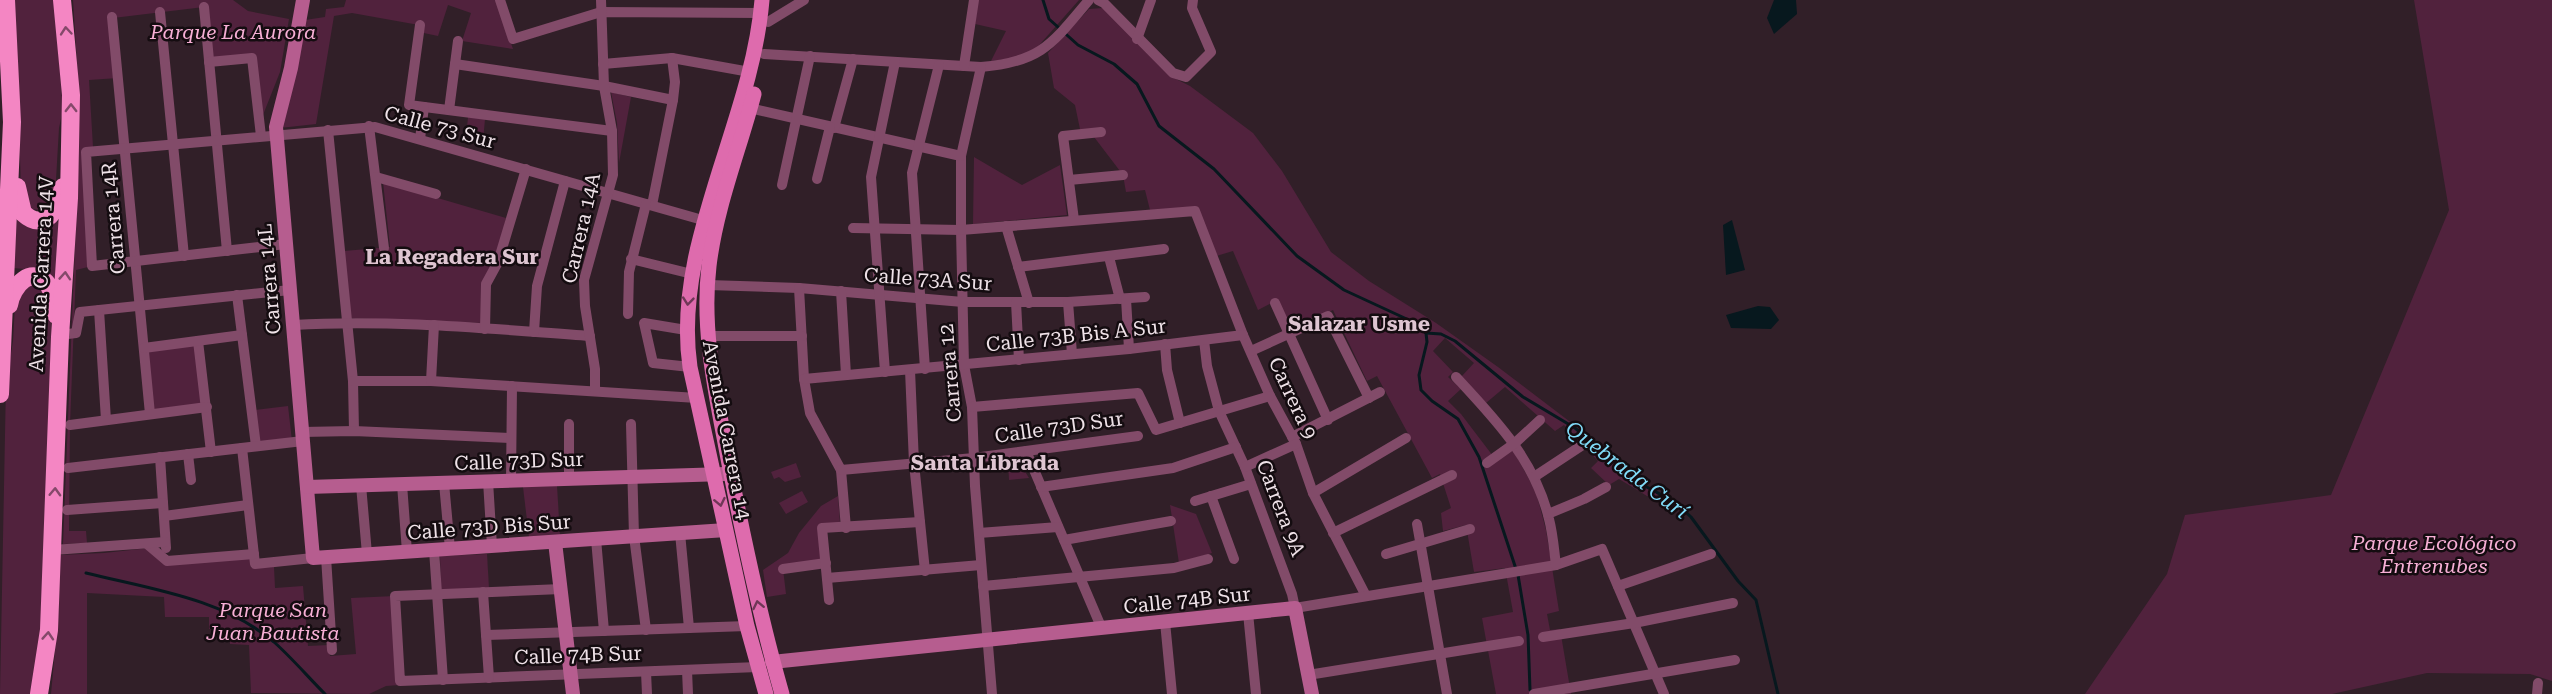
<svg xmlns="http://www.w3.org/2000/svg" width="2552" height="694" font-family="'Roboto Serif',serif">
<rect width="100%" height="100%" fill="#311f28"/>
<g fill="#51223d">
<polygon points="12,0 54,0 63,109 59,128 55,197 46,210 28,209 21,193 17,44"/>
<polygon points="73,0 233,0 248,11 289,19 280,72 259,125 252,58 209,62 204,7 113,18 118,78 89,80 93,147 83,148 92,266 76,270 70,425 69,531 86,531 87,543 63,544 79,145 78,80"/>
<polygon points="346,0 496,0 513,49 462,41 471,13 448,5 438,36 419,32 419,25 352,13 334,16 316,124 280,128 305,20 325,17 326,9 344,7"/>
<polygon points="978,0 1079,0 1034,51 1014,58 991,61 1006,31 975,24"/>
<polygon points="2414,0 2552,0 2552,681 2530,674 2427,673 2332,694 2085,694 2167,574 2185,515 2331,495 2449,210"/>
<polygon points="1103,8 1172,77 1190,86 1253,133 1282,171 1331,252 1369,281 1436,323 1498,367 1586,434 1658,495 1647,496 1619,479 1609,485 1591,468 1598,461 1564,425 1555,431 1505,387 1486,403 1461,377 1474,363 1445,338 1433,351 1453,372 1448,377 1461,389 1448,401 1461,414 1496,460 1513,450 1536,492 1546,530 1559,611 1547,614 1550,630 1560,629 1571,694 1496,694 1482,618 1513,612 1505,568 1474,572 1466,525 1443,531 1441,513 1451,508 1440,474 1432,478 1377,376 1367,381 1333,310 1292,329 1277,300 1258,310 1233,251 1213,257 1195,211 1151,214 1145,190 1126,192 1123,175 1091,133 1081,134 1075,105 1054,88 1048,53 1089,9"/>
<polygon points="611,92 631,97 619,163 617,123"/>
<polygon points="468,117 485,119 483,141 466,139"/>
<polygon points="974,157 1022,185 1060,165 1067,215 973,224"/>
<polygon points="383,182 506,218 481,323 349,318 344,251 390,247"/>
<path d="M17,220c12,5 29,7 42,1l-3,60 -19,-11 -24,-2z"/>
<polygon points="36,284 51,303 52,374 43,629 33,694 0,694 6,383 13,341 15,304 19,289"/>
<polygon points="195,345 203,404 154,410 146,351"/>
<polygon points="288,406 292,441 259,444 255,410"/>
<polygon points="1018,460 1029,478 1009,480 1008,461"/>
<polygon points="796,463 801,477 785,482 779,477 774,479 771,472"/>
<polygon points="557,486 560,535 529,537 523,487"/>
<polygon points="802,491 808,502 786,514 779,503"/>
<polygon points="838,496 840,523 819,525 822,564 783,569 786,594 767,597 763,570 788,553 799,533 821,506"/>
<polygon points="1170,505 1196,514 1212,553 1179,563"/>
<polygon points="149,548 169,563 250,556 251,568 274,567 275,588 303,586 308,646 329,645 330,656 356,654 351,598 395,596 400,685 386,686 369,694 251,693 249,645 230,644 229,629 209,629 209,617 165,617 164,597 87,593 87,694 51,694 59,606 59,555 104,553"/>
<polygon points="487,554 489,588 441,590 440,556"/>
</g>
<g fill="#07181e">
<polygon points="1774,0 1796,0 1797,14 1774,34 1767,18"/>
<polygon points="1732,220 1745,270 1726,275 1723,225"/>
<polygon points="1758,306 1770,307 1779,320 1771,329 1731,328 1726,315"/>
</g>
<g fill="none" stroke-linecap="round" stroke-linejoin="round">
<g stroke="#07181e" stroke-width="3">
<polyline points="1043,0 1049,19 1078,45 1114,64 1137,84 1159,126 1214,169 1297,256 1344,290 1411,321 1426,333 1427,342 1419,375 1421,390 1432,401 1458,419 1479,457 1516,569"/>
<polyline points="1426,333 1441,334 1455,341 1523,397 1575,428 1641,484 1675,502 1691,517 1738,581 1756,600 1778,694"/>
<path d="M86,573c64,16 136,25 188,69 18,16 34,35 51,52"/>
<polyline points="1518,575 1528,635 1530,690"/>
</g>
<g stroke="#824b69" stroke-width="10">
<polyline points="500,0 513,39 601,12 761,13"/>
<polyline points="1098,0 1104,3 1173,73 1186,77 1211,52 1192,8 1193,0"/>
<polyline points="204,7 227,251"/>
<polyline points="160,12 184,256"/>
<polyline points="112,17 150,414"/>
<polyline points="768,22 804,0"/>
<polyline points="420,25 409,105 612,131"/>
<polyline points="1137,39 1151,0"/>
<path d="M764,54l217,13c60,-5 71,-23 108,-67"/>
<polyline points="209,62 252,58 261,136"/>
<polyline points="455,64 604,86 673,100"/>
<polyline points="603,64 672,58 750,72"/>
<polyline points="964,66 974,0"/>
<polyline points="981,67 961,156 961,230 964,365 972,407 975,486 992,694"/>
<polyline points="745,107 961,156"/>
<polyline points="449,110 458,41"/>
<polyline points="369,126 384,248"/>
<polyline points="834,128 853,59"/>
<polyline points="328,130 353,381 354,431"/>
<polyline points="420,139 424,107"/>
<polyline points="376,177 436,194"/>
<polyline points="817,179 830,127"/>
<polyline points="1069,180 1123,175"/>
<polyline points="782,185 810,56"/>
<polyline points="652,205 673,100 675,82 672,58"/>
<polyline points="1074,220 1063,136 1101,132"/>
<polyline points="1006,226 1029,303"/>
<polyline points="853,228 961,230 1195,211 1243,335 1270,396 1296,444 1313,493 1366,596"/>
<polyline points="286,244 92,266 86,152 375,127 706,221"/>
<polyline points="1109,257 1120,299"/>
<polyline points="631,259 692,274"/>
<polyline points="1018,267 1164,249"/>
<polyline points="708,285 799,288 963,302 1068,302 1145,297"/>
<polyline points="799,288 804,379 810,413 841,470 846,528"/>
<polyline points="841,291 846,375"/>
<polyline points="237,295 256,446"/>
<polyline points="1126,299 1129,349"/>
<polyline points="1016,302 1019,360"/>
<polyline points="1068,302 1072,354"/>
<polyline points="1275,303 1328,420"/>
<polyline points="99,310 106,420"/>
<polyline points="628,314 629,272 646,204"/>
<path d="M293,325c99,-6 198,4 297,11"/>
<polyline points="485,329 486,284 498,262 526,169"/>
<polyline points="686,330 644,323 653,363 690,367"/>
<polyline points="534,332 537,286 565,181"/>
<polyline points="60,335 76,333 80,312 290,290"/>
<polyline points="707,336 802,336"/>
<polyline points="1204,340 1207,366 1219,411 1245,467 1292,594 1295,608 1556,565 1602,549 1664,694"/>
<polyline points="198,341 211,452"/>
<polyline points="1165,344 1167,370 1180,423"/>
<polyline points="144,348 242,335"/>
<polyline points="1251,351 1328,316 1369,398"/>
<polyline points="925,369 912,173 939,65"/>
<polyline points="910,370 914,463 925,571"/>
<polyline points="885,372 871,177 895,62"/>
<path d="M1456,377c39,42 79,83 93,142 4,15 5,31 7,46"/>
<polyline points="804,379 1129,349 1243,335"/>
<polyline points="353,381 431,381 697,398"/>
<polyline points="431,381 434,325"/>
<polyline points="595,391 595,369 585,306 584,280 613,175 612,131 604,86 601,0"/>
<polyline points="972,407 1138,393 1156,430 1270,396"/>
<polyline points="631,424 634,536 646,630"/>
<polyline points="70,425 207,407"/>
<polyline points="302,432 354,431 511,438"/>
<polyline points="1292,437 1380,392"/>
<polyline points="242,448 255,564 313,558"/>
<polyline points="1026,451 1102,629"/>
<polyline points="188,454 191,480"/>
<polyline points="160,457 166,548"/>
<polyline points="1487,463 1515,443 1540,420"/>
<polyline points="1245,467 1296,444"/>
<polyline points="68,468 303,441"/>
<polyline points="841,470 974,458 1138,436"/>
<polyline points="1534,477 1581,446"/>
<polyline points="569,479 569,424"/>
<polyline points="488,481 492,546"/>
<polyline points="511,481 512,386"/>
<polyline points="444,483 450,549"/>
<polyline points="402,484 407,552"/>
<polyline points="361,485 367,554"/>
<polyline points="1041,487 1173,468 1236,447"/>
<polyline points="1313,493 1406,438"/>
<polyline points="1211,496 1234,559"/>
<polyline points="1195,501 1251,484"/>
<polyline points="67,510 163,503"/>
<polyline points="1548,514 1584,499 1606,487"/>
<polyline points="164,516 248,505"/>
<polyline points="1417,524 1447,694"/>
<polyline points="680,533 689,628"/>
<polyline points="979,533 1058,527"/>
<polyline points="1333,533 1452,475"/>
<polyline points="596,539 604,631"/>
<polyline points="1064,540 1171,521"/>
<polyline points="147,544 167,561 254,554"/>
<polyline points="53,550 165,542"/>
<polyline points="434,550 443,680"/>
<polyline points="1386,554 1470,529"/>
<polyline points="326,557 332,650"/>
<polyline points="783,569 826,563"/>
<polyline points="827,578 981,565"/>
<polyline points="983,586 1174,568 1208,559"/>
<polyline points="1618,586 1711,554"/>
<polyline points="561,589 395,596 400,681 758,667"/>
<polyline points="483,592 489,678"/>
<polyline points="829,600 822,528 920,522"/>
<polyline points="1248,613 1256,694"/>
<polyline points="1165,622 1172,694"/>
<polyline points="486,635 747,626"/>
<polyline points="1543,637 1634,623 1733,603"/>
<polyline points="687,670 688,694"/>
<polyline points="646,672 647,694"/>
<polyline points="1308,675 1519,641"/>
<polyline points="1534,694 1735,660"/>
<polyline points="2537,694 2538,683"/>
</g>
<g stroke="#b65d8f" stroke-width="14">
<polyline points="303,0 291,68 276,127 313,558 726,530"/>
<polyline points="307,487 725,474"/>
<polyline points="555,542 573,694"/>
<polyline points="772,662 1295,608 1312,694"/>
</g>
<g stroke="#de6bad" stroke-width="15">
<path d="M762,0c-10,123 -90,244 -72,367l57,259 19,68"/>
<path d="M754,94c-15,57 -38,113 -45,172 -8,67 8,132 20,198 15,77 31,154 53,230"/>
</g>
<g stroke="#f486c3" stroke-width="18">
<path d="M17,187l6,26c23,21 36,-6 40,-26"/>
<path d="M9,305c3,-19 23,-42 40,-19 5,8 6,20 7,29"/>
<polyline points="0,394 12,122 6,0"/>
<polyline points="39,694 49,630 60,337 69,198 71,95 62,0"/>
</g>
</g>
<defs><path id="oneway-chevron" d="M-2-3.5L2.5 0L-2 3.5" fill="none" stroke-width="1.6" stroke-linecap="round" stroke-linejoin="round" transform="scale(1.5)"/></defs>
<g stroke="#84496a">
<use href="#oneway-chevron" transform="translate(66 31) rotate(-95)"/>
<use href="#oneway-chevron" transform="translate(71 108) rotate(-90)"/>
<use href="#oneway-chevron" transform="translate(65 276) rotate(-86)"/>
<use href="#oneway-chevron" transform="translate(55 492) rotate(-88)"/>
<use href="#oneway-chevron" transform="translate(48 636) rotate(-86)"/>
</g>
<g stroke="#6f3757">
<use href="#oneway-chevron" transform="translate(688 301) rotate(96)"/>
<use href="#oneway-chevron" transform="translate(720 502) rotate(78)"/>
<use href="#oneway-chevron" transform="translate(758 605) rotate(-102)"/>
</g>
<g text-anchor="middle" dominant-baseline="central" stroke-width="5" stroke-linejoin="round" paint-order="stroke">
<g font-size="20" font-style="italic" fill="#f7afd5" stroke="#140c10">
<text x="233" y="32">Parque La Aurora</text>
<text x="2434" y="543">Parque Ecológico<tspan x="2434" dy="23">Entrenubes</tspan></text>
<text x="273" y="610">Parque San<tspan x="273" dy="23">Juan Bautista</tspan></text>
</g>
<g font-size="20" fill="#efe2e8" stroke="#140c10">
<text transform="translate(440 127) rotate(15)">Calle 73 Sur</text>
<text transform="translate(113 218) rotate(-95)">Carrera 14R</text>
<text transform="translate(581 228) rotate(-77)">Carrera 14A</text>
<text transform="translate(41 274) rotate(-87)">Avenida Carrera 14V</text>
<text transform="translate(269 279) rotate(-95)">Carrera 14L</text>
<text transform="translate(928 279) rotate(4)">Calle 73A Sur</text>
<text transform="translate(1076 335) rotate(-6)">Calle 73B Bis A Sur</text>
<text transform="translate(950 373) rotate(-95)">Carrera 12</text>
<text transform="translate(1293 398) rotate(65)">Carrera 9</text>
<text transform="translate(1059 427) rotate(-8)">Calle 73D Sur</text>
<text transform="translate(727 430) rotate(79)">Avenida Carrera 14</text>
<text transform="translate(519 461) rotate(-2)">Calle 73D Sur</text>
<text transform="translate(1281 508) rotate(69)">Carrera 9A</text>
<text transform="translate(489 527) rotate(-4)">Calle 73D Bis Sur</text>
<text transform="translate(1187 600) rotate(-6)">Calle 74B Sur</text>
<text transform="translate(578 655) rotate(-2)">Calle 74B Sur</text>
</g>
<g font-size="21" font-weight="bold" fill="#dec5d1" stroke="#140c10">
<text x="452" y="257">La Regadera Sur</text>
<text x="1359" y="324">Salazar Usme</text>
<text x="985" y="463">Santa Librada</text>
</g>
<g font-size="21" font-style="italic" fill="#81dcf9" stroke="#140c10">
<text transform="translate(1627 470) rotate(37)">Quebrada Curí</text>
</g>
</g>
</svg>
